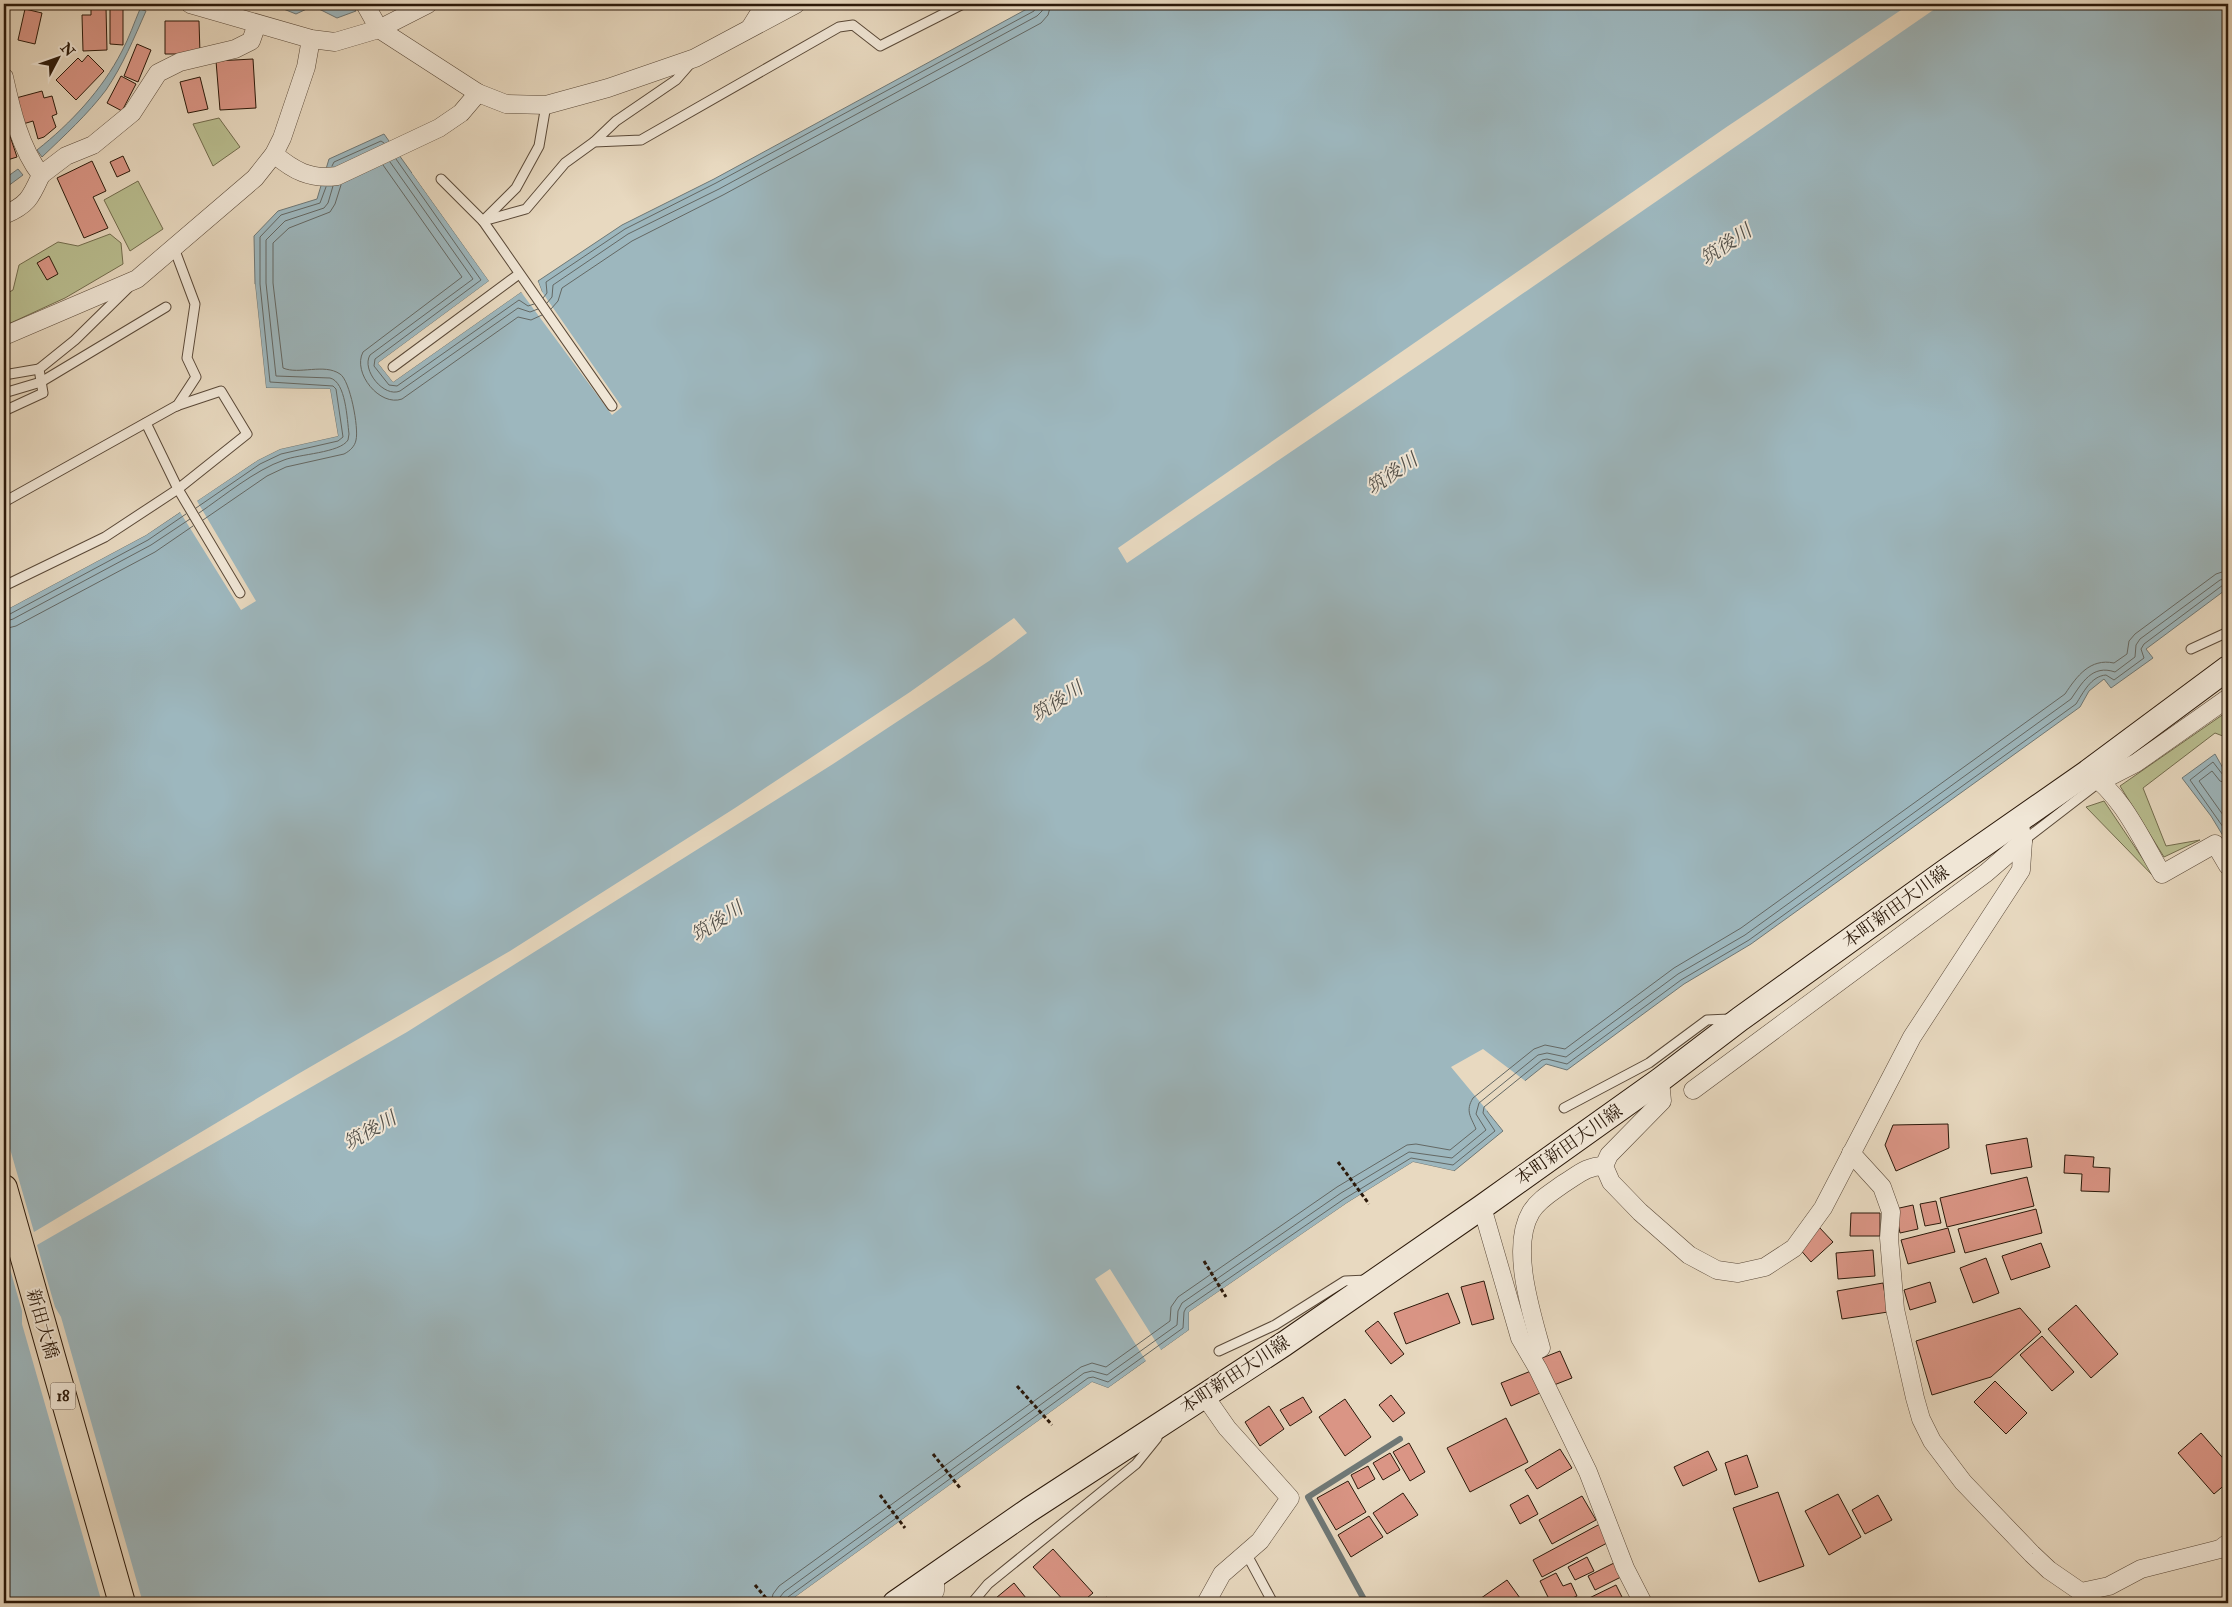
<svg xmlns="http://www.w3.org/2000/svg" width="2232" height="1607" font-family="'IM FELL Double Pica','Noto Serif JP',serif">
<rect width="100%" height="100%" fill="#e8d9c0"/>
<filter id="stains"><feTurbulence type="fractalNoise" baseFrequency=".004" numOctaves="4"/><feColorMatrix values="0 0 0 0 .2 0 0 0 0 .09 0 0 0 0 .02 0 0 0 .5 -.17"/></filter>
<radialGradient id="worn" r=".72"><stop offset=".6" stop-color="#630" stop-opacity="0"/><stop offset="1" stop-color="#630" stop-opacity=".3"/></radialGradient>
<g fill="#b9be90" stroke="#726c4d">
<polygon points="219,118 240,147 213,166 193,124"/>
<polygon points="138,181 163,229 130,251 104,200"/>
<polygon points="110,234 121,243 123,264 65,298 4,326 4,295 13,290 19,265 58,242 78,246"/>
<polygon points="2228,711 2228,738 2215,733 2143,788 2166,846 2200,840 2164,857 2120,786"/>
<polygon points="2104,801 2157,880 2086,807"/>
</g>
<g fill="#9db7be" stroke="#6f7876">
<polygon points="271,4 351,4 356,11 337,18 313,6 296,14"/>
<polygon points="1036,4 2228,4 2228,588 2146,649 2153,658 2111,688 2104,679 2089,691 2080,707 1751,944 1684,984 1567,1070 1546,1064 1487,1111 1503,1131 1454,1171 1413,1162 1347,1203 1189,1312 1189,1330 1108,1388 1092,1382 787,1603 4,1603 4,611 146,535 258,460 280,449 338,436 330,389 266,388 255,284 254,236 278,211 317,199 329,159 384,134 489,281 378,363 393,382 521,292 530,301 542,292 538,281 622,225 714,179"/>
<path d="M140,9l6,2c-12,27 -23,54 -40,79 -18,24 -42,46 -64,67l-5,-7c34,-27 65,-60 85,-99 7,-13 12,-28 18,-42z"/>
<polygon points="18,169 23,175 4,189 4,179"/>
<polygon points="2215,754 2228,777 2228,844 2211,816 2182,778"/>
</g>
<g fill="#e8d9c0">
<polygon points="1910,4 1942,4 1444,348 1127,563 1118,548 1728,126"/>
<polygon points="414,172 492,282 381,364 393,379 520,290 523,290 530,298 539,291 537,279 542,292 622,407 612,415 521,292 393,382 378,363 489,281 412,173"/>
<polygon points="255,284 266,388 330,389 338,436 280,449 258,460 197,501 256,601 241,610 180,512 146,535 4,611 4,609 145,533 257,457 279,447 335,434 328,392 264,389 252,285"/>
<polygon points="1014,618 1027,633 989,661 833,764 407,1032 37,1245 55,1307 61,1317 143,1603 102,1603 22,1324 22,1311 8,1262 4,1264 4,1128 34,1232 298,1074 510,951 735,808 910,692"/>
<polygon points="1483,1049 1528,1083 1490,1111 1505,1129 1505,1132 1451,1067"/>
<polygon points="1413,1162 1454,1171 1455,1173 1413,1165 1349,1205 1191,1314 1191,1332 1109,1390 1092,1385 792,1603 787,1603 1092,1382 1108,1388 1146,1361 1095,1279 1110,1269 1161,1350 1189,1330 1189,1312 1347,1203"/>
</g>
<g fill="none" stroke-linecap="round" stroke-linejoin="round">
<g stroke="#646864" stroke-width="1">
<polyline points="396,159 481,280 375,359 374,366 389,385 397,386 519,300 528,306 534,304"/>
<path d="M390,162l83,117 -103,76c-9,15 14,43 30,36l118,-83 12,4 8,-3"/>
<path d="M383,165l79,112 -99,75c-11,21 17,55 39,47l116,-82 13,3 11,-5"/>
<polyline points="332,166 334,162 381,141 384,143"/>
<polyline points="543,298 547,293 546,282 625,229 716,183 1034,11 1037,4"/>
<polyline points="547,303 552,297 553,285 628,234 719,189 1037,16 1042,11 1044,4"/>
<polyline points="551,309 558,301 562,288 632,241 723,195 1041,23 1048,15 1051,4"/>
<polyline points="196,508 260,464 281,454 338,441 343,437 336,389 333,386 270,382 260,284 260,237 281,215 320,203 326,187"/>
<path d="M199,513c25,-17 56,-43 85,-53 15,-6 56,-7 64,-20l1,-6c-2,-15 -3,-52 -19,-56l-54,-2 -10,-93v-43l19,-19 39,-13 4,-5 5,-17"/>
<path d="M203,520l64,-44 19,-9 58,-13c6,-3 11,-8 12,-14 3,-12 -6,-60 -16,-66 -16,-11 -41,1 -57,-6l-10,-85v-40l16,-15 41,-16 5,-8 6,-19"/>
<polyline points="4,616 10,614 148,540 186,514"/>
<polyline points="4,622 13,619 151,545 190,519"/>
<polyline points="4,629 16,626 155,552 193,526"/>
<polyline points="2228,777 2223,775 2213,762 2190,780 2228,834"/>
<polyline points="2228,784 2220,781 2212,771 2199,781 2228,822"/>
<path d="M771,1603l2,-9 6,-8 302,-219 11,-4 14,4 64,-46 1,-14 7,-10 159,-110 70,-42 9,-1 34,6 26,-21c-5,-12 -11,-18 -3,-31l61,-49 11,-4 20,4 109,-81 67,-40 324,-234c12,-18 25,-36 49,-31l13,-9 2,-13 6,-7 81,-60 12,-4"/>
<path d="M779,1603l1,-6 4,-5 300,-219 8,-2 15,4 70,-50 1,-14 4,-8 159,-110 68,-41 43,6 34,-28 -10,-16 3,-11 59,-48 9,-2 19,4 112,-83 67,-39 326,-236c11,-16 21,-35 44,-27l20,-15 1,-12 4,-6 80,-59 8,-2"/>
<path d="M785,1603l3,-6 300,-219 5,-1 15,5 75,-54 1,-16 2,-4 158,-109 67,-41 42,7 42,-34 -12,-18 1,-6 58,-47 5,-1 20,5 114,-84 68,-40 327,-236c7,-11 15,-28 30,-29l8,5 30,-22 -3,-9 3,-5 79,-59 5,-1"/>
</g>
<g stroke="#6f7876" stroke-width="6">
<polyline points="265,4 271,5"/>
<polyline points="1366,1603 1308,1497 1400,1439"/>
</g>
</g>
<g fill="#da9585" stroke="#2b190a">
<polygon points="110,7 123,7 123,45 110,44"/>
<polygon points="106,8 107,50 83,51 82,15 91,15 91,9"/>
<polygon points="25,9 42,13 35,44 18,40"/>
<polygon points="165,21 199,21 200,54 165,54"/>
<polygon points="137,44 151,50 138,82 124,76"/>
<polygon points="88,55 104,71 76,100 56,80 78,58 82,62"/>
<polygon points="253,59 256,108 220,110 216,61"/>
<polygon points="121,76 136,84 122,111 107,103"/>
<polygon points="200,77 208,109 188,113 180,82"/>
<polygon points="42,91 44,98 52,96 57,114 52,116 56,127 44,137 38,139 33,121 23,124 16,98"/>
<polygon points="4,118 17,157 4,161"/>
<polygon points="123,156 130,171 117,177 110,162"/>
<polygon points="92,161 106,191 93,197 108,228 84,238 57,178"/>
<polygon points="49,256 58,274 47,280 37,263"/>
<polygon points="1948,1124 1949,1148 1896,1171 1885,1145 1893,1125"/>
<polygon points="2027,1138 2032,1167 1991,1174 1986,1145"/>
<polygon points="2065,1155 2094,1157 2093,1167 2110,1168 2109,1192 2081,1191 2082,1174 2064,1173"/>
<polygon points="2027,1177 2034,1206 1947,1227 1940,1198"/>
<polygon points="1936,1201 1941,1223 1925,1226 1920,1204"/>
<polygon points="1913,1205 1918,1229 1900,1233 1895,1209"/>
<polygon points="2036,1209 2042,1233 1965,1253 1958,1229"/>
<polygon points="1851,1213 1880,1213 1880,1236 1850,1236"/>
<polygon points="1819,1227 1833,1242 1811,1262 1798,1247"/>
<polygon points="1948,1228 1955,1252 1908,1264 1901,1240"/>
<polygon points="2041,1243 2050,1267 2011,1280 2002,1256"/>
<polygon points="1873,1250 1875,1276 1838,1279 1836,1253"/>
<polygon points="1986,1258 1999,1293 1973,1303 1960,1268"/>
<polygon points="1484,1281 1494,1319 1472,1325 1461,1287"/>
<polygon points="1930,1282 1936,1302 1910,1310 1904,1290"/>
<polygon points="1883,1283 1888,1312 1842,1319 1837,1291"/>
<polygon points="1448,1293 1460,1323 1406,1344 1394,1313"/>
<polygon points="2076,1305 2118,1354 2091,1378 2048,1329"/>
<polygon points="2020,1308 2041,1332 1991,1377 1932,1395 1916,1341"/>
<polygon points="1378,1321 1404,1354 1391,1364 1365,1331"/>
<polygon points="2042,1336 2074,1372 2052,1391 2020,1355"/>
<polygon points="1560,1351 1572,1378 1554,1385 1542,1358"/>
<polygon points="1531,1371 1540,1393 1511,1406 1501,1383"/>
<polygon points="1995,1381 2027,1413 2006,1434 1974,1402"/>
<polygon points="1391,1395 1405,1413 1393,1422 1379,1405"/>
<polygon points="1303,1397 1312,1412 1290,1426 1280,1410"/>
<polygon points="1345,1399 1371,1437 1345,1456 1319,1417"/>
<polygon points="1269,1406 1284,1429 1260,1446 1245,1422"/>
<polygon points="1506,1418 1528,1462 1470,1492 1447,1448"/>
<polygon points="2201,1433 2228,1464 2228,1482 2214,1494 2178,1453"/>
<polygon points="1409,1443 1425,1472 1410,1481 1393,1452"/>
<polygon points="1560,1449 1572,1468 1537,1489 1525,1470"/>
<polygon points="1708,1451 1717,1470 1683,1486 1674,1467"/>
<polygon points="1390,1453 1400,1470 1383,1480 1373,1463"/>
<polygon points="1747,1455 1758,1487 1735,1495 1725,1463"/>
<polygon points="1368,1466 1375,1479 1358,1489 1351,1475"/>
<polygon points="1348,1481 1366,1512 1336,1530 1317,1498"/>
<polygon points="1778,1492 1804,1566 1759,1582 1733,1508"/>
<polygon points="1403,1493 1418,1515 1387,1534 1373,1513"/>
<polygon points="1838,1494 1861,1537 1829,1555 1805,1511"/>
<polygon points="1528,1495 1538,1514 1520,1524 1510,1505"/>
<polygon points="1878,1495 1892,1520 1865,1534 1852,1510"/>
<polygon points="1582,1496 1596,1520 1552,1544 1539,1520"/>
<polygon points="1369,1516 1383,1537 1351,1557 1338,1535"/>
<polygon points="1600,1524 1609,1542 1542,1577 1533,1560"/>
<polygon points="1053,1549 1093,1593 1081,1603 1066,1603 1033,1567"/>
<polygon points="1587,1557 1594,1571 1575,1580 1568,1567"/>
<polygon points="1614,1563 1621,1577 1595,1590 1588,1576"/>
<polygon points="1556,1573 1563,1586 1571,1583 1577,1596 1562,1603 1551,1603 1540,1581"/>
<polygon points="1507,1580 1520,1598 1513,1603 1474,1603"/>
<polygon points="1014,1583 1030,1603 990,1603"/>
<polygon points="1616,1585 1625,1603 1579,1603"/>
<polygon points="1107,1597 1112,1603 1098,1603"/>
</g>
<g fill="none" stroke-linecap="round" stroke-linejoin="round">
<g stroke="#5a4938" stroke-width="11">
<g id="lane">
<polyline points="594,142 616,121 676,80 690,64"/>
<polyline points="441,179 483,221 612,406"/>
<polyline points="484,220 516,188 539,146 546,105"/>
<polyline points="483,221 526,209 565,163 594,142 641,140 839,27 853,25 880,46 963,4"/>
<polyline points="174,248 195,304 187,358 196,377 177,406"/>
<polyline points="393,367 519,274"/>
<polyline points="4,375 39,369"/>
<polyline points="4,393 41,382 166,307"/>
<polyline points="4,411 43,393 39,369 75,340 128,288"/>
<polyline points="146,423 178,489 240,593"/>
<polyline points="4,502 176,406 221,391 247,434 178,489 105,537 4,586"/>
<polyline points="2191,649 2228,632"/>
<polyline points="2023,841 2101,781"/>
<polyline points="1564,1108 1649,1063 1707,1020 1729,1019"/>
<polyline points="1219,1351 1275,1325 1345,1281 1367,1280"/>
<polyline points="1246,1553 1273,1603"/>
<polyline points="972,1603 988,1584 1136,1464 1157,1438 1155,1433"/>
</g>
</g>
<g stroke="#5a4938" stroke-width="19">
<g id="street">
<polyline points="190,4 311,39 335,42 379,29 428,4"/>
<polyline points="365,4 379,29 478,93 506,104 546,105 608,88 695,58 796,4"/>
<polyline points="750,28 765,4"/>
<path d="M4,77c7,32 16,71 37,98 -10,22 -13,30 -37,40"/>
<path d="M274,154c19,16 36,26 63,22l102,-48 22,-15 17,-20"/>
<polyline points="41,175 66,156 93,145 132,113 158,73 180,62 235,49 251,41 257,24"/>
<polyline points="4,336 137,279 255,178 274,154 282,138 306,67 311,39"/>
<path d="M2088,772c35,24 53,67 74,102l53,-30 13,22"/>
<polyline points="2101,781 2136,763 2228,698"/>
<polyline points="1660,1080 1662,1101 1609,1155 1604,1166 1611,1182 1640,1212 1689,1255 1717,1270 1738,1273 1765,1267 1794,1248 1823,1208 1912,1037 2021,870 2023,841 2019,821"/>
<polyline points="1693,1090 1986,873 2023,841"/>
<polyline points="1851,1153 1882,1187 1891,1212 1889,1238 1895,1309 1915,1398 1921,1419 1932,1441 1963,1482 2032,1554 2049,1570 2081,1592 2109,1586 2141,1569 2220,1549 2228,1543"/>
<polyline points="1482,1207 1520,1338 1538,1369 1588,1472 1625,1568 1643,1603"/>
<path d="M1530,1354l11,-6c-10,-37 -31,-101 -10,-136 7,-12 21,-20 32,-28 15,-9 23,-18 41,-18"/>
<polyline points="1204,1395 1227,1428 1290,1498 1260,1541 1222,1574 1206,1603"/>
<polyline points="926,1603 935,1591 935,1575"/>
</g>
</g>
<g stroke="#2b190a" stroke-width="26">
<polyline id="secondary" points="895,1603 1029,1510 1284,1344 1482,1207 1660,1080 1740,1019 1946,871 2088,772 2228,668"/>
</g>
<g stroke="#2b190a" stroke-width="28">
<polyline id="primary" points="4,1188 122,1603"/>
</g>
<g stroke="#2b190a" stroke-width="3" stroke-dasharray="4 2.5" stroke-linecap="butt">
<polyline points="1338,1162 1369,1204"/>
<polyline points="1204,1261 1226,1297"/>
<polyline points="1017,1386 1052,1425"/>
<polyline points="933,1454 960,1488"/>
<polyline points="880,1495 905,1528"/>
<polyline points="755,1585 770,1603"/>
</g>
<use href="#lane" stroke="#f0e6d6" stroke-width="9"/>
<use href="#street" stroke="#f0e6d6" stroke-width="18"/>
<use href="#secondary" stroke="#f0e6d6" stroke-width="24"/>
<use href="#primary" stroke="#e8d9c0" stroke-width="26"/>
</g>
<g text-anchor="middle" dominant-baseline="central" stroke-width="4" stroke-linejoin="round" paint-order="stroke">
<rect fill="#f0e6d6" stroke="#665647" stroke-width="1" x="50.5" y="1382.5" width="25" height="27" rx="4"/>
<g font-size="16" font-weight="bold" fill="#2b190a">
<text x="63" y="1396">18</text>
</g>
<g font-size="18" fill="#2b190a" stroke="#f0e6d6">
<text transform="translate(1896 907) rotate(-36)">本町新田大川線</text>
<text transform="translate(1569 1145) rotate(-35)">本町新田大川線</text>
<text transform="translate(42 1324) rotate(74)">新田大橋</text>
<text transform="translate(1235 1375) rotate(-33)">本町新田大川線</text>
</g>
<g font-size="19" font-style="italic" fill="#535049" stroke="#f0e6d6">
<text transform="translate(1726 245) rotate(-34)">筑後川</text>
<text transform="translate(1392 474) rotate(-34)">筑後川</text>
<text transform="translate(1057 702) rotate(-33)">筑後川</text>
<text transform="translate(717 922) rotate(-33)">筑後川</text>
<text transform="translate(370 1131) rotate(-30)">筑後川</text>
</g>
</g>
<rect width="2232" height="1607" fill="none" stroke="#e8d9c0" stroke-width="20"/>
<rect x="5" y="5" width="2222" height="1597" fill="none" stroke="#2b190a" stroke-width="2.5"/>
<rect x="10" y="10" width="2212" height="1587" fill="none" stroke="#2b190a"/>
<g transform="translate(58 58) rotate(49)" stroke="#f0e6d6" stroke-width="4" paint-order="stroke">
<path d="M0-4L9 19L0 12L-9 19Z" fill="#2b190a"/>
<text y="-8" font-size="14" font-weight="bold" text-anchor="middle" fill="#2b190a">N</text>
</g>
<rect width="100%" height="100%" filter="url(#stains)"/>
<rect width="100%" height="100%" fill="url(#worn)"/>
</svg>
